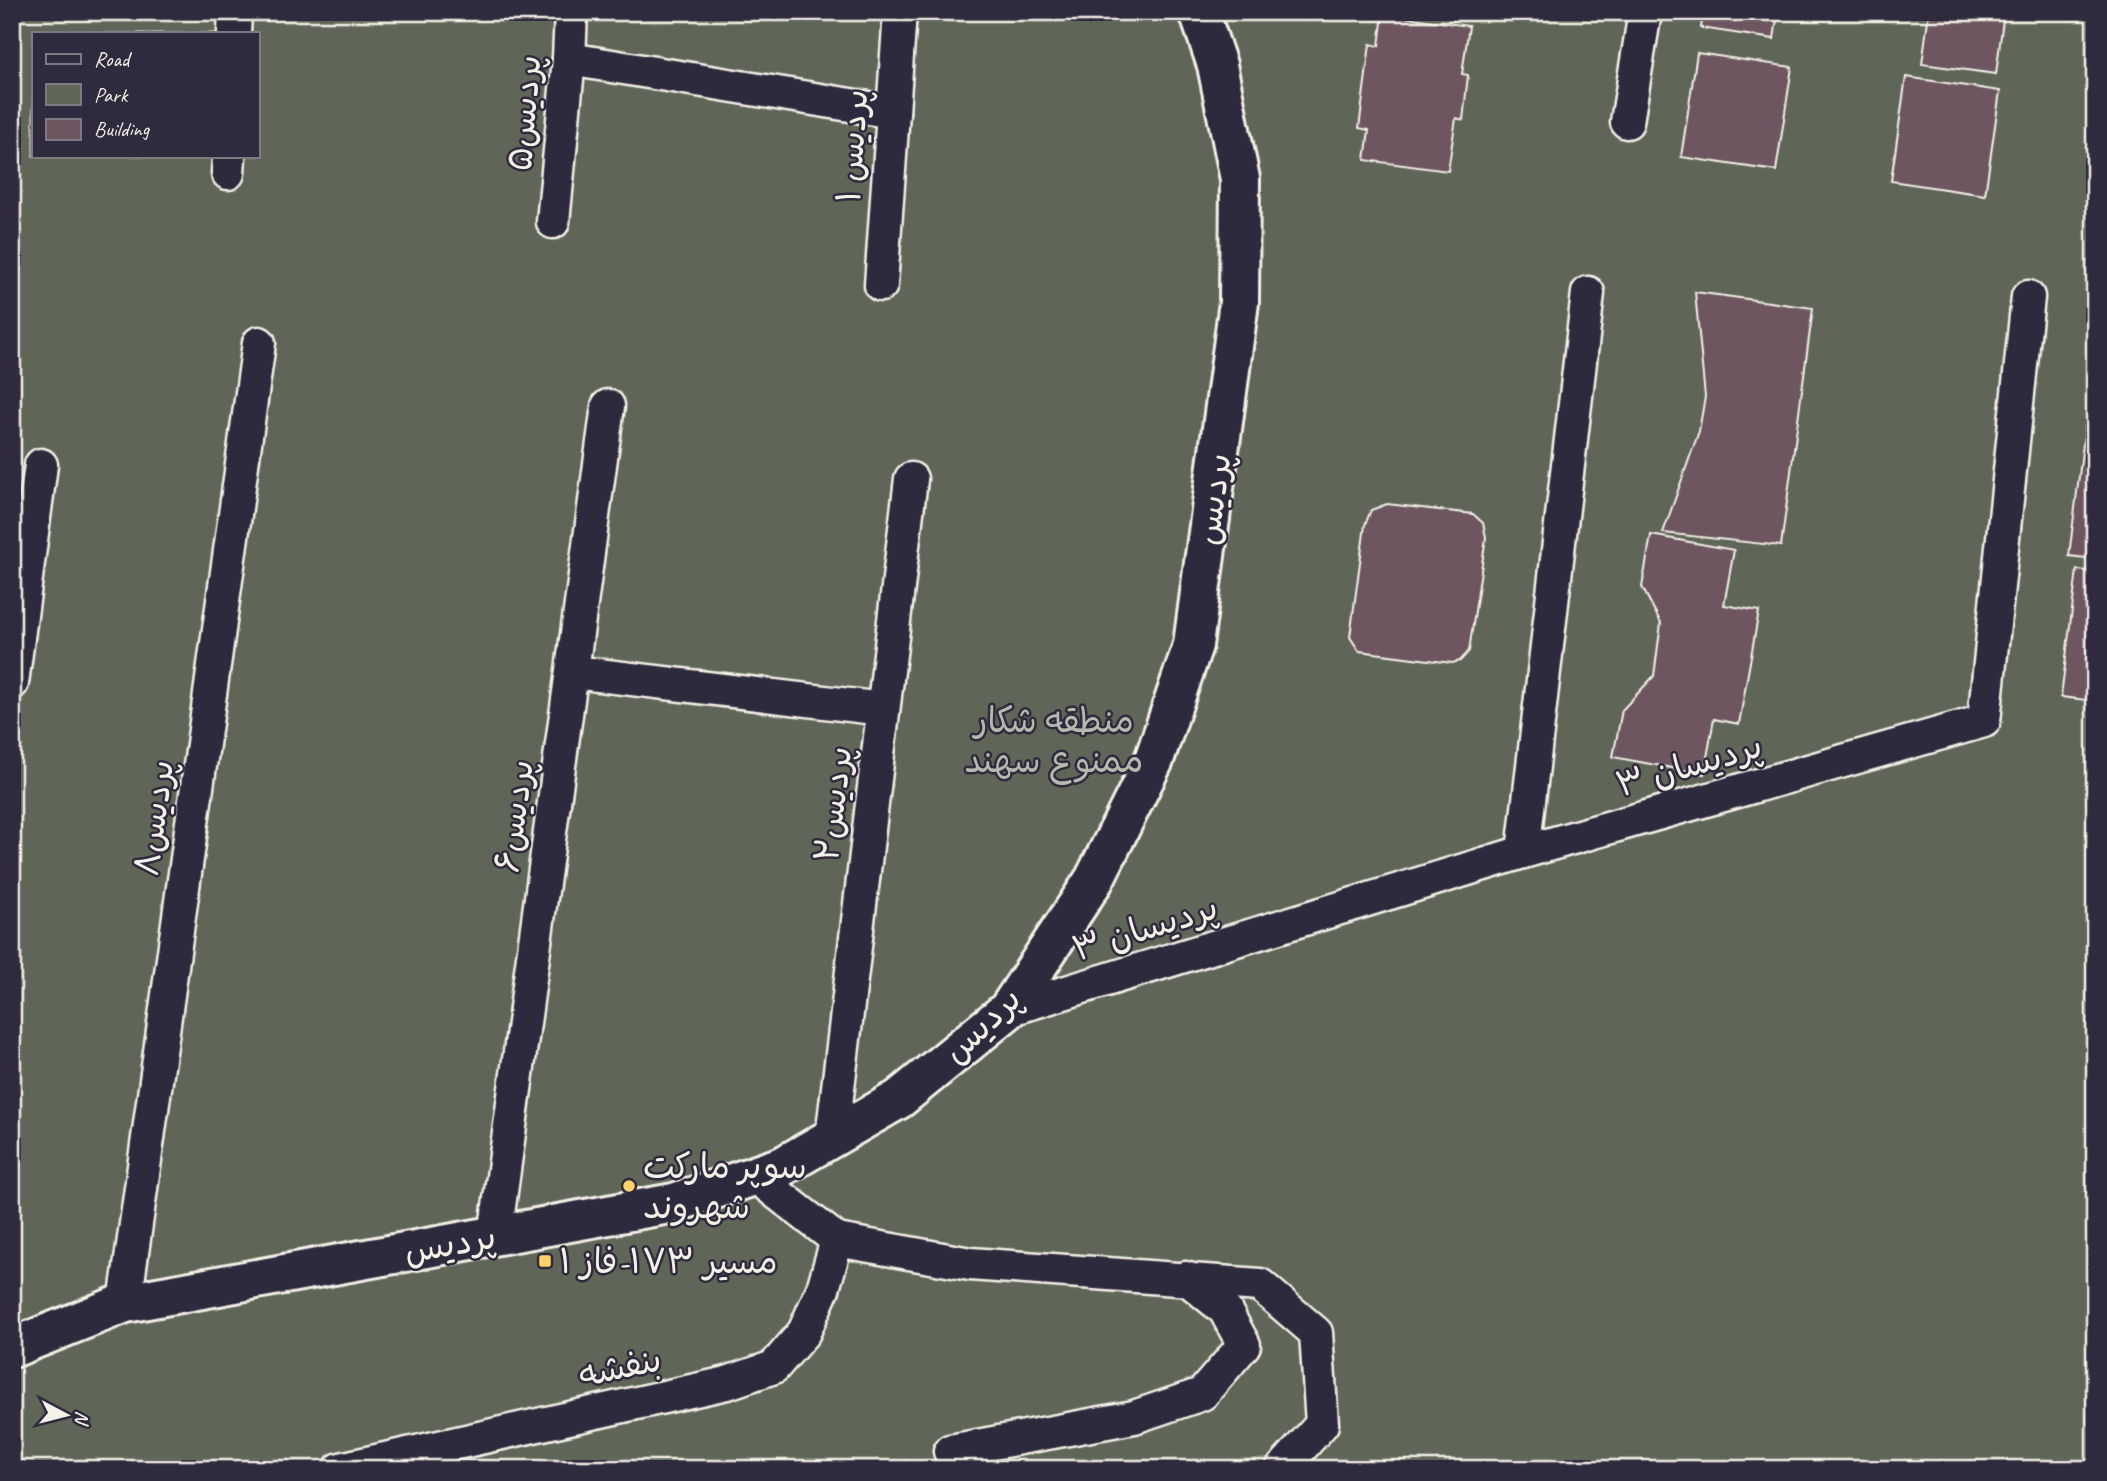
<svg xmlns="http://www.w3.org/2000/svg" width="2107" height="1481" font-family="Caveat,'Playpen Sans Arabic',sans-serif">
<rect width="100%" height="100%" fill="#423748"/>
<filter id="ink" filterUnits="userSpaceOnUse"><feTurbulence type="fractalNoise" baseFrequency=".0143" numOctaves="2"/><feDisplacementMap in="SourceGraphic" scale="14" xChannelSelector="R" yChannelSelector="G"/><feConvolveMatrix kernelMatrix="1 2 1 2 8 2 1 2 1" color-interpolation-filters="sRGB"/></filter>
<g filter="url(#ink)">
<path fill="#5f6658" stroke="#aaaca0" stroke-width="2" fill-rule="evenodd" d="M12,12h2083v1457h-2083zM33,33h224v123h-224z"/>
<g fill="#6d5660" stroke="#f4f1e8" stroke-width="2">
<polygon points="1703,12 1778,12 1774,39 1701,28"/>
<polygon points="1929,12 2004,12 1996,74 1922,64"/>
<polygon points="1383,14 1469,26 1462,74 1468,75 1463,120 1456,118 1448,171 1365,160 1369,130 1359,128 1370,44 1379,46"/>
<polygon points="1697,53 1792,67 1776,171 1681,157"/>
<polygon points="1906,77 2000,91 1985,195 1891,181"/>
<polygon points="1695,292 1813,308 1781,546 1663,533 1699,431 1705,397"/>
<polygon points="2095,381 2095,417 2090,416"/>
<polygon points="2085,428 2095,429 2095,559 2069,556"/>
<polygon points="1387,504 1473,514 1483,523 1486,537 1469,651 1460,661 1452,663 1359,651 1350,637 1365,525 1371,510"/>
<polygon points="1651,535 1734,550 1724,605 1759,611 1739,724 1714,719 1704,774 1613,757 1622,710 1654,676 1661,623 1642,587"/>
<polygon points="2077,570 2095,572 2095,701 2061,697"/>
</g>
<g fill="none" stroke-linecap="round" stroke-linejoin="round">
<g stroke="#f4f1e8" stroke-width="37">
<g id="street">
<polyline points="234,33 235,12"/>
<polyline points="569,59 893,112"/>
<polyline points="1627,122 1645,12"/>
<polyline points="228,173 229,156"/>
<polyline points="553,222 569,59 571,12"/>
<polyline points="881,285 900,12"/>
<polyline points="573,672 883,709"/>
<polyline points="12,683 41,465"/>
<polyline points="1523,852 1588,293"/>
<polyline points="1008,1010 1523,852 1984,721 2028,297"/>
<polyline points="832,1138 911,479"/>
<polyline points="755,1176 837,1240 970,1264 1260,1285 1316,1333 1322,1424 1282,1469"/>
<polyline points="495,1236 608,406"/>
<polyline points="125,1303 259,343"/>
<polyline points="950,1451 1134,1417 1202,1394 1244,1345 1225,1310 1186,1278"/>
<polyline points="340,1469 727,1383 774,1367 804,1332 823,1289 837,1240"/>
</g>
</g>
<g stroke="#f4f1e8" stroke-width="44">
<polyline id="secondary" points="12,1348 125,1303 674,1203 783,1166 899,1099 1008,1010 1094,880 1154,760 1193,645 1239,302 1240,179 1217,65 1199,12"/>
</g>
<use href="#street" stroke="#2f2a3d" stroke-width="32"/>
<use href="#secondary" stroke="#2f2a3d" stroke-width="38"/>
</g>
</g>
<g fill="#ffd166" stroke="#2f2a3d" stroke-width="2.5">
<circle cx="629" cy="1186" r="7"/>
<rect x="538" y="1254" width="14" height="14" rx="3.5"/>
</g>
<g text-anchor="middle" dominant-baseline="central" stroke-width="5" stroke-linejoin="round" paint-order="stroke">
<g font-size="35" fill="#f4f1e8" stroke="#2f2a3d">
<text transform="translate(524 113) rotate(-85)">پردیس۵</text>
<text transform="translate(852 146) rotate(-86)">پردیس ۱</text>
<text transform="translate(1213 499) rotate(-82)">پردیس</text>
<text transform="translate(1689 765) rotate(-16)">پردیسان ۳</text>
<text transform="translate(833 804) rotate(-83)">پردیس۲</text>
<text transform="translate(514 816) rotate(-82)">پردیس۶</text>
<text transform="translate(154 818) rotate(-82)">پردیس۸</text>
<text transform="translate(1145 928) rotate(-17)">پردیسان ۳</text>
<text transform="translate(982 1025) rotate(-44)">پردیس</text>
<text transform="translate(450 1244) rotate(-10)">پردیس</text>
<text transform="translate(620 1367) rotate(-12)">بنفشه</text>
</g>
<g font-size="35" fill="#b8b9ae" stroke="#2f2a3d">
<text x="1054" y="720">منطقه شکار<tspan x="1054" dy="40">ممنوع سهند</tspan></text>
</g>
<g font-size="35" fill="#f4f1e8" stroke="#2f2a3d" text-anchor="start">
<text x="643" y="1166">سوپر مارکت<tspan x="643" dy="40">شهروند</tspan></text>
<text x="559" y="1261">مسیر ۱۷۳-فاز ۱</text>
</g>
</g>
<rect width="2107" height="1481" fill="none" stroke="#2f2a3d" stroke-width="42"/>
<rect x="21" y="21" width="2065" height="1439" fill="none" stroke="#f4f1e8" stroke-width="2.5" filter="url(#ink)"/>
<rect x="32" y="32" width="228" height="126" fill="#2f2a3d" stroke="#7e7a81" stroke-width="2"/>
<rect x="46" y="54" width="35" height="10" fill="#2f2a3d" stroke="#7e7a81" stroke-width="2"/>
<text x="94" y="66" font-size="21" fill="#f4f1e8">Road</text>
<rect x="46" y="84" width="35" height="21" fill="#5f6658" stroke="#7e7a81" stroke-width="2"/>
<text x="94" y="102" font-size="21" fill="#f4f1e8">Park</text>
<rect x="46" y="119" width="35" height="21" fill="#6d5660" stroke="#7e7a81" stroke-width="2"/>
<text x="94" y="136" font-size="21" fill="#f4f1e8">Building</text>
<g transform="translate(66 1415) rotate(97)" stroke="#2f2a3d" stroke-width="5" paint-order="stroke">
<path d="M0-5L12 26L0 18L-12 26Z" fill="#f4f1e8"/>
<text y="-10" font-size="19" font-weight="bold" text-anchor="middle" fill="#f4f1e8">N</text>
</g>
</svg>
